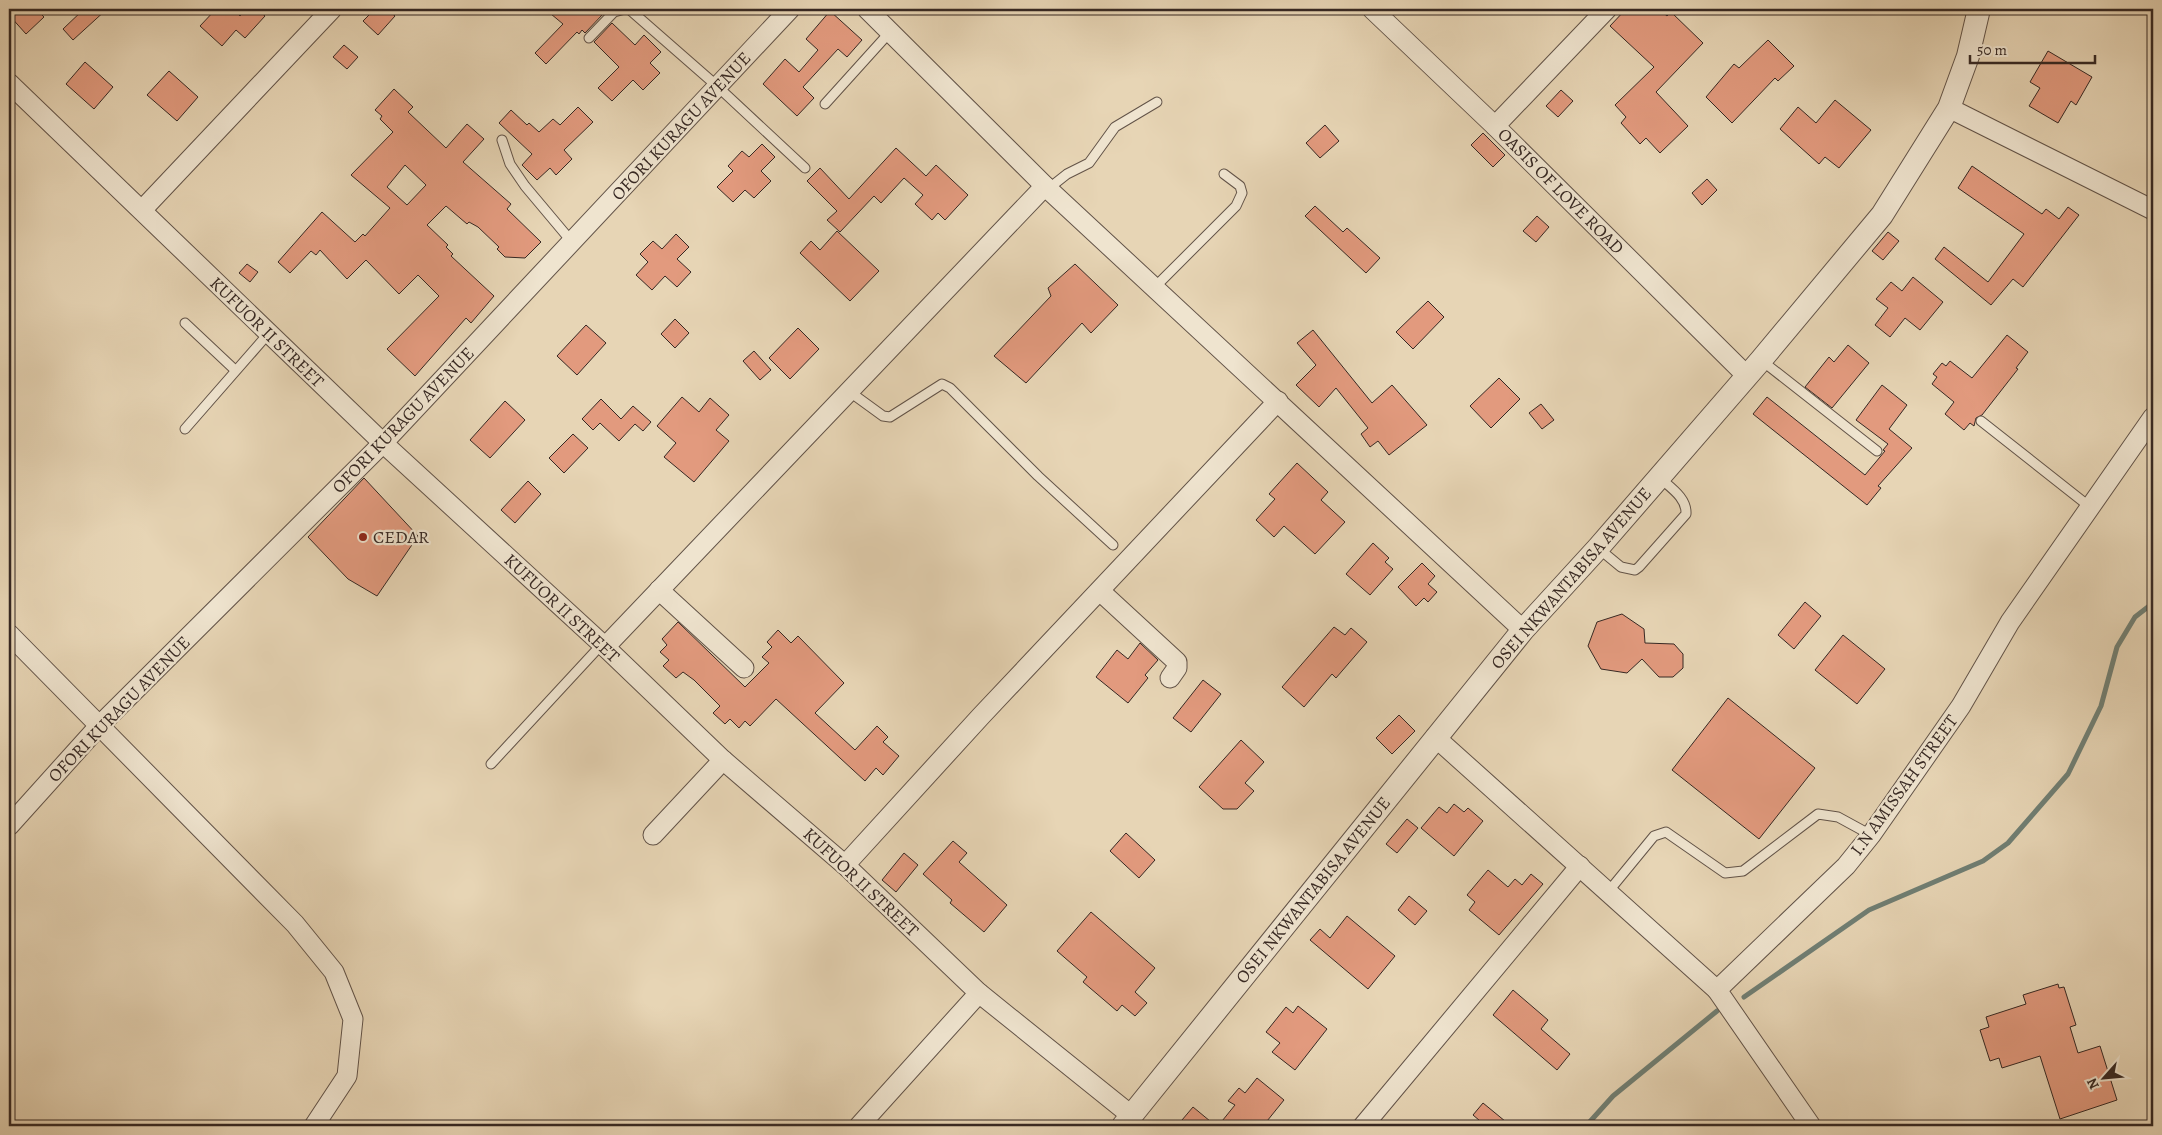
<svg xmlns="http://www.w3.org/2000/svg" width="2162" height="1135" font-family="Alegreya,serif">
<rect width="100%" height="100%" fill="#e7d5b5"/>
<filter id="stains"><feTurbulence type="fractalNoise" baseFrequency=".004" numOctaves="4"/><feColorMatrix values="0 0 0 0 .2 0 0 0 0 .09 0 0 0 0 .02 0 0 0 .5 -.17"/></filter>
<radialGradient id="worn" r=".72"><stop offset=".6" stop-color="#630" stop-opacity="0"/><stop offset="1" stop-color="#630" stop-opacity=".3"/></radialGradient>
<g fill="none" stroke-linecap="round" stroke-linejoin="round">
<g stroke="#707f74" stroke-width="5">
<polyline points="1744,997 1869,910 1983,861 2008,843 2068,774 2101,706 2117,647 2135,617 2153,603"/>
<polyline points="1586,1126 1613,1096 1717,1011"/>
</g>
</g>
<g fill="#e29a7e" stroke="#362823" fill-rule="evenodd">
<polygon points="9,9 36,9 44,17 26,34 9,15"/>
<polygon points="84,9 107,9 73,40 63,29"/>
<polygon points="216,9 233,9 240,16 246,9 257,9 265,16 245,38 236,30 222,46 200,26"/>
<polygon points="375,9 387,9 395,16 378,35 363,21"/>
<polygon points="545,9 597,9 603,14 585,33 582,30 579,34 577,32 546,64 535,53 563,24"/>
<polygon points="1626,9 1659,9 1667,16 1671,12 1703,43 1656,92 1688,126 1660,153 1646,138 1640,144 1621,123 1626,117 1615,105 1654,67 1610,26"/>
<polygon points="830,11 862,40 847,57 838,49 803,87 814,98 797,116 763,84 785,59 799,72 818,50 806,39"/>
<polygon points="612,23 635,45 644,35 661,52 650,63 660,73 643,90 633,80 612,101 598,88 619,67 594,42"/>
<polygon points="1768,40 1794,66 1778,81 1775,78 1732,123 1706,97 1734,64 1739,68"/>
<polygon points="344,45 358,57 347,69 333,57"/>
<polygon points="2048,51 2092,77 2076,105 2071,101 2058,123 2029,106 2040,88 2030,82"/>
<polygon points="85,62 113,87 94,109 66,84"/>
<polygon points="169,71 198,97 177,121 147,95"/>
<path d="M394,89l19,18 -5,5 38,36 21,-24 17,15 -21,23 48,42 -4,5 34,33 -16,16 -20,-1 -8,-8 2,-2 -21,-20 -9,-5 -2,2 -21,-18 -19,19 21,20 -2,2 7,7 -2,2 43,40 -23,27 -5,-5 -51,58 -28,-27 52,-53 -21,-21 -19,19 -33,-34 -19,19 -27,-29 -4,5 -5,-4 -21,22 -12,-11 44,-50 33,30 8,-8 2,2 25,-28 -39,-33 42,-43 -13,-13 2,-3 -7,-6zM405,165l21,20 -19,20 -20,-18z"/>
<polygon points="1561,90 1573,101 1558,117 1546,106"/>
<polygon points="1835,100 1871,130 1839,168 1825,157 1819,164 1780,129 1798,107 1816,123"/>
<polygon points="578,107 593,122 564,150 572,159 556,175 550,168 537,180 522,165 532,154 499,123 511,110 527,125 529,123 539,132 553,119 560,125"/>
<polygon points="1325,125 1339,141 1320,158 1306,143"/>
<polygon points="1483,133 1505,155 1493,167 1471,145"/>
<polygon points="762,144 775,157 761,171 771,181 754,198 745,190 733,202 717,187 733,171 728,166 742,151 749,157"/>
<polygon points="896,148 926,176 936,165 968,195 945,220 938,213 932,220 915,204 923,195 904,178 881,203 874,196 840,232 827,220 837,211 807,181 820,168 849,199"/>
<polygon points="1972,166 2042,214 2046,209 2059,219 2068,207 2079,215 2023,287 2013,279 1991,305 1935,259 1944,247 1988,282 2024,234 1958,188"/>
<polygon points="1707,179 1717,190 1702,205 1692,193"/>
<polygon points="1315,206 1343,232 1347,228 1380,258 1366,273 1305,216"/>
<polygon points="1537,216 1549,227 1536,242 1523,231"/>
<polygon points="837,231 879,271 850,301 800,253 811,241 820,250"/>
<polygon points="1888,232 1899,241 1883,260 1872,251"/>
<polygon points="676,234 689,247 677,259 691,272 677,287 665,276 652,290 636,275 648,262 640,254 653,241 662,249"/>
<polygon points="247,264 258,272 250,282 239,273"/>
<polygon points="1075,264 1118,305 1091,333 1082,323 1026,383 994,356 1051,296 1048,288"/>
<polygon points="1913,277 1943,302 1920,330 1905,318 1890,337 1875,325 1888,308 1876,299 1891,282 1902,291"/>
<polygon points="1428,301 1444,317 1413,349 1396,332"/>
<polygon points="675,319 689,333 675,348 661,334"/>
<polygon points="586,325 606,343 577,375 557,356"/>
<polygon points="798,328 819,349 790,379 769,358"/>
<polygon points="1313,330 1372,403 1392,385 1427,425 1389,455 1378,441 1370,447 1361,434 1368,428 1336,388 1319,407 1296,385 1316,365 1297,343"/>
<polygon points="2007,335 2028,352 2016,368 2018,369 1982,415 1976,418 1974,426 1970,423 1964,430 1945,414 1954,402 1932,384 1937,377 1933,374 1942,363 1946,366 1950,361 1972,378"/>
<polygon points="1848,345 1869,363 1832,408 1805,387 1829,357 1834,362"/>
<polygon points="754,351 771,370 760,380 743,361"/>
<polygon points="1499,378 1520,399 1491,428 1470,406"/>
<polygon points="1882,385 1907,405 1889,429 1912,448 1878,486 1881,488 1867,505 1753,414 1767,397 1865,475 1885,451 1883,450 1888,444 1856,420"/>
<polygon points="682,397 699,412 710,398 729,415 716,430 729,441 694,482 664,457 676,443 657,426"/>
<polygon points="601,399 621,419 633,406 651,422 643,431 635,424 619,441 600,423 593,430 582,419"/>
<polygon points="505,401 525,420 490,458 470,440"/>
<polygon points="1541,404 1554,420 1542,429 1529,413"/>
<polygon points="573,434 588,448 564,473 549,458"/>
<polygon points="1297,463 1328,492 1321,500 1345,522 1315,554 1284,526 1274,537 1256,520 1275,499 1269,494"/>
<polygon points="364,478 418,536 377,596 348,579 308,537"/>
<polygon points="528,481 541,494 515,523 501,510"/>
<polygon points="1373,543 1389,558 1385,562 1393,569 1370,595 1346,574"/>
<polygon points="1422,563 1435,576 1428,584 1437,592 1428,602 1424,598 1416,606 1398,587"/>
<polygon points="1805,602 1821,616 1794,649 1778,635"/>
<polygon points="1622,614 1644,629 1645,643 1674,644 1683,654 1683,668 1673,677 1659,677 1642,659 1627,673 1601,669 1588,646 1597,622"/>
<polygon points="678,622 745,687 769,663 762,657 772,647 767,642 778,630 791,643 798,636 844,683 815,713 855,750 877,726 888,737 883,742 899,756 883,775 876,768 865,781 776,699 750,726 745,721 739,728 730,719 725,724 713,713 720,706 694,680 683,672 676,678 663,666 669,660 660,652 667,645 662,639"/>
<polygon points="1334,627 1345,635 1351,628 1367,642 1336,678 1332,674 1304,707 1282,687"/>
<polygon points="1843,635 1885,669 1857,704 1815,670"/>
<polygon points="1140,643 1158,660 1145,675 1148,678 1128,703 1096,677 1117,650 1128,659"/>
<polygon points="1203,680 1221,694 1191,732 1173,718"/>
<polygon points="1728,698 1815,768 1759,839 1672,770"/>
<polygon points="1399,715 1415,731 1392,754 1376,738"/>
<polygon points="1241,740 1264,762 1245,783 1254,791 1237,809 1223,809 1199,787"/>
<polygon points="1454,804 1464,812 1468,808 1483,821 1454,856 1421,828 1439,807 1447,813"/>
<polygon points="1407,819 1418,828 1397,853 1386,844"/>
<polygon points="1126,833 1155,860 1139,878 1110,851"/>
<polygon points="953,841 967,853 959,862 1007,905 984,932 950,903 952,900 923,874"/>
<polygon points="904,853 918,865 896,892 882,880"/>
<polygon points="1488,870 1508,887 1515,879 1522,885 1531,874 1543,884 1499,935 1469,910 1475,902 1467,895"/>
<polygon points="1409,896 1427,911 1415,925 1398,910"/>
<polygon points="1091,912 1155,968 1135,992 1147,1003 1135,1016 1122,1005 1117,1011 1083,982 1087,977 1057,951"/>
<polygon points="1347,916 1395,956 1368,989 1310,940 1320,929 1330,938"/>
<polygon points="2058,984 2059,988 2064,987 2076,1025 2070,1027 2078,1053 2100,1046 2117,1100 2060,1119 2040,1056 2002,1068 1999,1058 1990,1061 1980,1030 1989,1027 1986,1017 2026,1004 2023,995"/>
<polygon points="1513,990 1548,1020 1541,1029 1570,1054 1557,1070 1493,1015"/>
<polygon points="1298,1006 1327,1029 1295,1070 1272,1052 1280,1043 1266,1032 1286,1007 1293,1013"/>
<polygon points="1257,1078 1284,1100 1263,1126 1218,1126 1235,1105 1228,1101 1239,1088 1245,1093"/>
<polygon points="1483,1103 1511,1126 1486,1126 1473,1115"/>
<polygon points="1193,1107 1216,1126 1189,1126 1182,1120"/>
</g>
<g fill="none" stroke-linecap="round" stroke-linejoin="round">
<g stroke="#625348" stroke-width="11">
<g id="service">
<polyline points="629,9 717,86 805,168"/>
<polyline points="589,38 614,12 625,9"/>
<polyline points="825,104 890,32"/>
<polyline points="502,140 510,164 525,186 572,242"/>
<polyline points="1048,189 1067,174 1089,163 1115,127 1157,102"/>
<polyline points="1155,287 1236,206 1242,193 1240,186 1224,174"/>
<polyline points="185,323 235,370"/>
<polyline points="1761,360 1877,451"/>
<polyline points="850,392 883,416 890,417 942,384 950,388 1038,476 1113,545"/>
<polyline points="1981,421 2090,507"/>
<polyline points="185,429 268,334"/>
<path d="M1598,548l23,19 14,3 4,-3 47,-53c1,-16 -15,-26 -26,-36"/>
<polyline points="491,764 602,644"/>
<polyline points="1608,892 1654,836 1666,832 1725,873 1743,871 1818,814 1838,817 1871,835"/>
</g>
</g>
<g stroke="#625348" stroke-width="21">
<g id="minor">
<polyline points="867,9 1048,189 1523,630"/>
<polyline points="1372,9 1495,126 1747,376"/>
<polyline points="9,83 383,443 602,644 723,760 845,865 979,993 1132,1116"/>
<polyline points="1949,108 2153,210"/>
<polyline points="1495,126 1607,9"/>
<polyline points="142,210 332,9"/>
<polyline points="659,590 744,668"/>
<polyline points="1101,592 1177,662 1177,668 1170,678"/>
<polyline points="9,634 295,924 334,972 353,1019 347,1076 314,1126"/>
<polyline points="605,647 1045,186"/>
<polyline points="1435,737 1717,990"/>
<polyline points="9,826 99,726 383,443 790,9"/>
<polyline points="653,835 723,760"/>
<polyline points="845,865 981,716 1278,401"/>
<polyline points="859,1126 979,993"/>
<polyline points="1363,1126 1580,866"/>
<polyline points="1811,1126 1717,990 1846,866 1871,835 1961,706 2010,622 2153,417"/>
</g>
</g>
<g stroke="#625348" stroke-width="24">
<polyline id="tertiary" points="1123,1126 1523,630 1598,548 1761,360 1882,215 1949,108 1968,56 1979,9"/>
</g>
<use href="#service" stroke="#efe4cf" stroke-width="9"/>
<use href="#minor" stroke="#efe4cf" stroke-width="19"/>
<use href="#tertiary" stroke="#efe4cf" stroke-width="22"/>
</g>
<circle fill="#8f2418" stroke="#efe4cf" stroke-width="2" cx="363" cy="537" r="5"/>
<g text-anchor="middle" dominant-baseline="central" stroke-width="4.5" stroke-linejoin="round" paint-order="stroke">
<g font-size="18" fill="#362823" stroke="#efe4cf">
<text transform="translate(681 126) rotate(-47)">OFORI KURAGU AVENUE</text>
<text transform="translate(1561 191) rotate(45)">OASIS OF LOVE ROAD</text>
<text transform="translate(267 332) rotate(44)">KUFUOR II STREET</text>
<text transform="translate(403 420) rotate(-46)">OFORI KURAGU AVENUE</text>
<text transform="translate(1571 578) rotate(-49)">OSEI NKWANTABISA AVENUE</text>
<text transform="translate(562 608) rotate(43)">KUFUOR II STREET</text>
<text transform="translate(119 709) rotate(-46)">OFORI KURAGU AVENUE</text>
<text transform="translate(1904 785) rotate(-54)">I.N AMISSAH STREET</text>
<text transform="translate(861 882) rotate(43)">KUFUOR II STREET</text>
<text transform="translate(1313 890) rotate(-51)">OSEI NKWANTABISA AVENUE</text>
</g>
<g font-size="18" fill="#362823" stroke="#efe4cf" text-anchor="start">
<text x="373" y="537">CEDAR</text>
</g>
</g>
<rect width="2162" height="1135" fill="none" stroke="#e7d5b5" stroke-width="30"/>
<rect x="10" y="10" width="2142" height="1115" fill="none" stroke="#362823" stroke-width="2.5"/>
<rect x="15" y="15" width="2132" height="1105" fill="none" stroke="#362823"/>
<g transform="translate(2104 1078) rotate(243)" stroke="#efe4cf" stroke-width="4" paint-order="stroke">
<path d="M0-4L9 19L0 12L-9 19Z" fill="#362823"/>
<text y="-8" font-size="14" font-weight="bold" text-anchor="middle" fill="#362823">N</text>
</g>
<path d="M1970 55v8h125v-8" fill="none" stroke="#362823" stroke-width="2.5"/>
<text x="1977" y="55" font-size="15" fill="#362823" stroke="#efe4cf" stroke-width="4" paint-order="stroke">50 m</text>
<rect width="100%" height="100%" filter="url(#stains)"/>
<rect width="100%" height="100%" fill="url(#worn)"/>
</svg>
